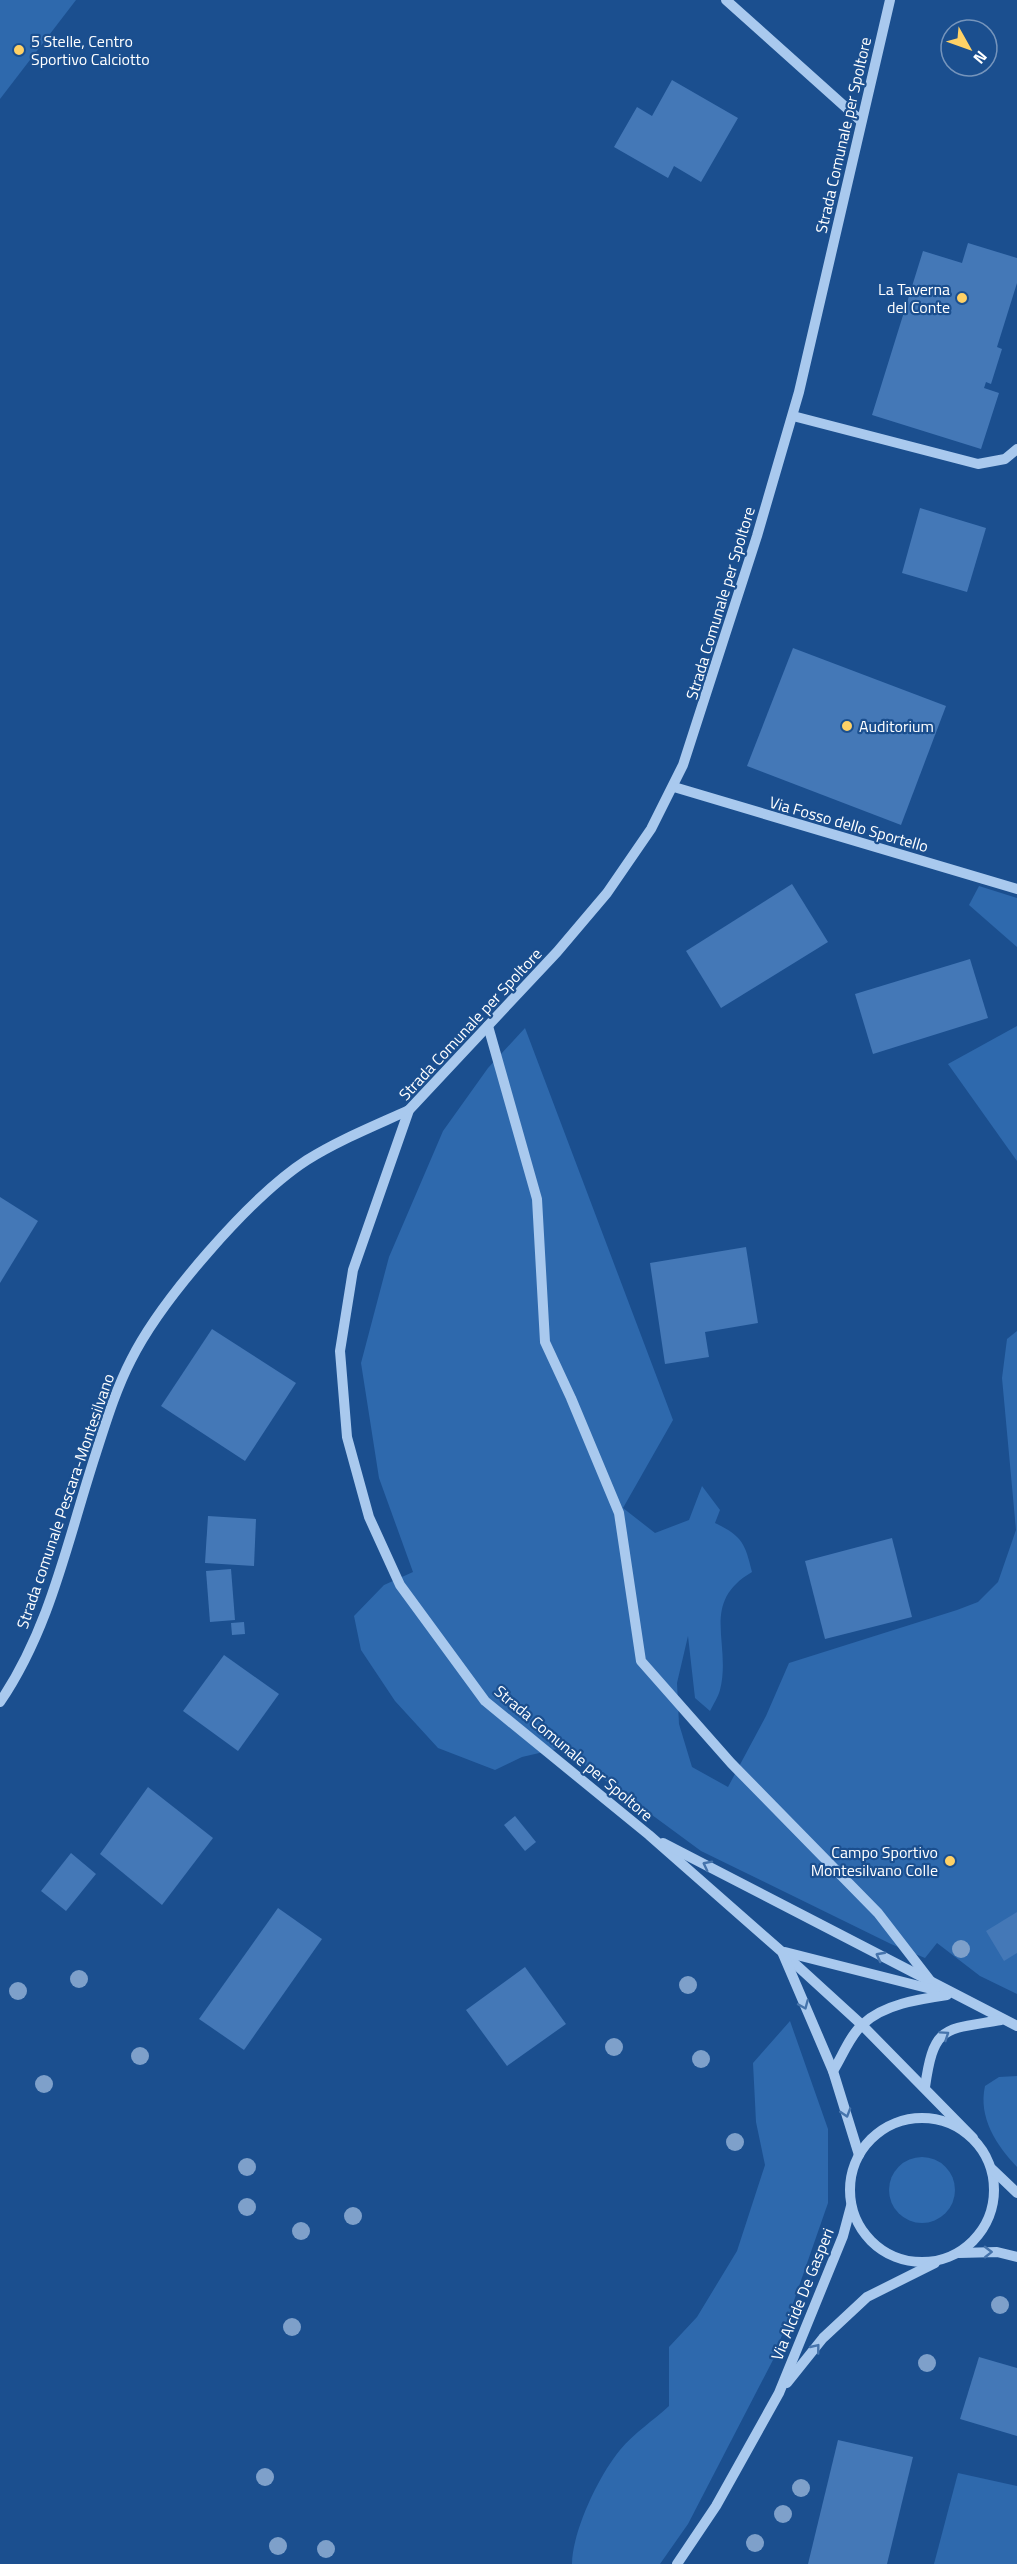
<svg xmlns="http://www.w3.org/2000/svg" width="1017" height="2564" font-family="'Titillium Web',sans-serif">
<rect width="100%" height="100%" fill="#1b4f8f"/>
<g fill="#2e69ad">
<polygon points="0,0 76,0 0,99"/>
<polygon points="979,886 1017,898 1017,947 969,905"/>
<polygon points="1017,1026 1017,1161 948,1064"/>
<path d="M525,1028l148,392 -50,88 32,25 34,-13 13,-34 18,24 -5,13c27,13 30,20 37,49 -53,31 -20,71 -32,118 -2,7 -7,15 -10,21l-15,-13 -7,-62 -11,47 2,41 13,43 36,20 38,-71 23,-53 168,-53 21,-8 20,-20 18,-52 -14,-152 5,-39 10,-8v663l-37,-18 -43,-33 -12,15 -34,-14 -190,-93 -140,-103 -39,9 -27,13 -57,-22 -43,-47 -34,-51 -7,-34 30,-31 29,-13 -34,-94 -18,-115 28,-106 54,-126 45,-63z"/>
<path d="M790,2021l38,108v74l-54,155 -86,166 -28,40h-88c0,-32 27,-89 48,-114 14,-17 34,-30 49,-44v-59l28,-30 40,-66 28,-86 -9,-43 -3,-59z"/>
<path d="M1017,2076v91c-21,-22 -39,-50 -32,-81l14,-9z"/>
<circle cx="922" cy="2190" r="33"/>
<polygon points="958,2473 1017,2486 1017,2564 934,2564"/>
</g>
<g fill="#4478b7">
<polygon points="672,80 738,118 701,182 674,166 668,178 614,147 637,107 652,116"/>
<polygon points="968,243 1017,258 1017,283 997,347 1002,349 991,384 986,382 984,388 999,393 981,449 872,415 923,251 962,263"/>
<polygon points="920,508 986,528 967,592 902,573"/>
<polygon points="793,648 946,706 901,825 747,766"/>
<polygon points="792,884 828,942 721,1008 686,951"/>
<polygon points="970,959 988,1018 873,1054 855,994"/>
<polygon points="0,1197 38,1221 0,1283"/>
<polygon points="746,1247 758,1323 705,1332 709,1357 665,1364 650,1263"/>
<polygon points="212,1329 296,1383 245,1461 161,1406"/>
<polygon points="208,1516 256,1519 254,1566 205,1563"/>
<polygon points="892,1538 912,1617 825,1639 805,1561"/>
<polygon points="231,1569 235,1620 210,1622 206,1571"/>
<polygon points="244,1622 245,1634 232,1635 231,1623"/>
<polygon points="224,1655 279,1694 238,1751 183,1711"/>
<polygon points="148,1787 213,1838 162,1905 100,1854"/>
<polygon points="515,1816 536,1842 525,1851 504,1825"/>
<polygon points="71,1853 96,1874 66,1911 41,1891"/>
<polygon points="278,1908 322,1939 244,2050 199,2019"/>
<polygon points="1017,1912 1017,1953 1004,1961 986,1931"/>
<polygon points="525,1967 566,2024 507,2066 466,2010"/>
<polygon points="979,2357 1017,2368 1017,2436 960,2419"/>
<polygon points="838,2440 913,2457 887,2564 808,2564"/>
</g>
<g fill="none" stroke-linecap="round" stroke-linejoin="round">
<g stroke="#a9c9ee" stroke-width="10">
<polyline points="726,0 861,121"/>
<polyline points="890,0 799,392 757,536 683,765 651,829 607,893 557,952 409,1110 353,1270 340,1351 347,1437 369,1517 400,1585 485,1701 649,1835 781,1951 862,2025 973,2138"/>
<polyline points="793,416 978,464 1005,459 1017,449"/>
<polyline points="674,787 1017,889"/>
<polyline points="488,1026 537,1199 545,1342 571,1398 619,1513 641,1661 731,1763 878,1913 932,1983"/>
<path d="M0,1702c51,-75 68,-164 96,-249 10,-31 20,-64 35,-93 30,-60 119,-163 176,-200 32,-20 67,-34 102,-50"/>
<polyline points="663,1843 1017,2026"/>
<polyline points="785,1952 935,1990"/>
<polyline points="783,1954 833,2071 859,2155"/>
<path d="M833,2071c9,-14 17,-36 30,-47 21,-20 57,-25 84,-29"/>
<path d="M925,2087c9,-63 19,-57 76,-67"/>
<circle cx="922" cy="2190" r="72"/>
<polyline points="992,2169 1017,2193"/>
<polyline points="959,2253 997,2252 1017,2257"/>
<polyline points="787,2383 823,2338 867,2297 935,2263"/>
<polyline points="677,2564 716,2506 779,2393 843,2236 851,2206"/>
</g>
</g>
<g fill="#7ea0ca">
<circle cx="961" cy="1949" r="9"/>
<circle cx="79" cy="1979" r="9"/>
<circle cx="688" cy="1985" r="9"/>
<circle cx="18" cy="1991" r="9"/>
<circle cx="614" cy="2047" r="9"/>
<circle cx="140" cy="2056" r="9"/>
<circle cx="701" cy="2059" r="9"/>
<circle cx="44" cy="2084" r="9"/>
<circle cx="735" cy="2142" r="9"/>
<circle cx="247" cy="2167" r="9"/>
<circle cx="247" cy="2207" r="9"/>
<circle cx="353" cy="2216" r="9"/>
<circle cx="301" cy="2231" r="9"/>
<circle cx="1000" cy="2305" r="9"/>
<circle cx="292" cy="2327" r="9"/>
<circle cx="927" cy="2363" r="9"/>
<circle cx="265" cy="2477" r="9"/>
<circle cx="801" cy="2488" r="9"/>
<circle cx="783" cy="2514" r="9"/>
<circle cx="755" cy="2543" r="9"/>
<circle cx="278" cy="2546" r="9"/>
<circle cx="326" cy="2549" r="9"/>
</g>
<defs><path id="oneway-chevron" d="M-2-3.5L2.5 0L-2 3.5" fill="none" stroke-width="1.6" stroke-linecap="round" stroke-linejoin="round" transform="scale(1.5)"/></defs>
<g stroke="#4674ac">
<use href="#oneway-chevron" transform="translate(707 1865) rotate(-153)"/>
<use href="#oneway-chevron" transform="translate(880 1956) rotate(-152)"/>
<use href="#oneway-chevron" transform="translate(804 2005) rotate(67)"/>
<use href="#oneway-chevron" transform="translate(945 2035) rotate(-34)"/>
<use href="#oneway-chevron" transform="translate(846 2113) rotate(73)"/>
<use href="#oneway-chevron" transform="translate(988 2252) rotate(-1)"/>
<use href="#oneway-chevron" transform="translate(816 2348) rotate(-51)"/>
</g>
<g fill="#ffd166" stroke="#1b4f8f" stroke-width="2">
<circle cx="19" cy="50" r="6"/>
<circle cx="962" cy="298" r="6"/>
<circle cx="847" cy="726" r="6"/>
<circle cx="950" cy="1861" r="6"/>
</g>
<g text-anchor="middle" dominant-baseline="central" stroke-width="4.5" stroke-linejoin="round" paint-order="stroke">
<g font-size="16" fill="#fff" stroke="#1b4f8f" text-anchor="start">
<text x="31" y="41">5 Stelle, Centro<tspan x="31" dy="18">Sportivo Calciotto</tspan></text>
<text x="950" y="289" text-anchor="end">La Taverna<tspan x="950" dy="18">del Conte</tspan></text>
<text x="859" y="726">Auditorium</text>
<text x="938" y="1852" text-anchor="end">Campo Sportivo<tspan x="938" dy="18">Montesilvano Colle</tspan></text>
</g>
<g font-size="16" fill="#fff" stroke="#1b4f8f">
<text transform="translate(843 135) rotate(-77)">Strada Comunale per Spoltore</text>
<text transform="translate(720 603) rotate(-73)">Strada Comunale per Spoltore</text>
<text transform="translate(849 824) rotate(16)">Via Fosso dello Sportello</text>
<text transform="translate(470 1024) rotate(-47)">Strada Comunale per Spoltore</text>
<text transform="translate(65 1501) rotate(-71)">Strada comunale Pescara-Montesilvano</text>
<text transform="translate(574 1753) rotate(40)">Strada Comunale per Spoltore</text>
<text transform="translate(802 2294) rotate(-68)">Via Alcide De Gasperi</text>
</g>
</g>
<g transform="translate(969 48) rotate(130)"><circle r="28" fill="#1b4f8f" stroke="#7695bc" stroke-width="1.5"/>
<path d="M0-4.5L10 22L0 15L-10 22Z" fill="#ffd166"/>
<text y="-9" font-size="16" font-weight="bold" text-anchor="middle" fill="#ffffff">N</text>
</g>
</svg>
